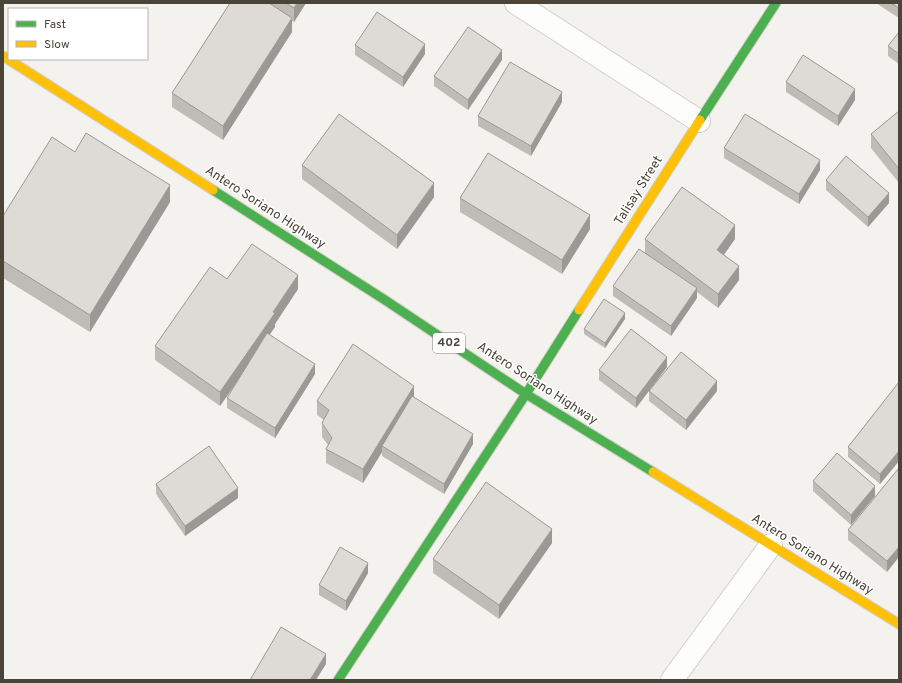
<svg xmlns="http://www.w3.org/2000/svg" width="902" height="683" font-family="Overpass,sans-serif">
<rect width="100%" height="100%" fill="#f4f2ee"/>
<g fill="none" stroke-linecap="round" stroke-linejoin="round">
<g stroke="#d2d0cb" stroke-width="24">
<g id="street">
<polyline points="516,3 699,121"/>
<polyline points="672,680 771,545"/>
</g>
</g>
<g stroke="#d3cfc5" stroke-width="11">
<g id="fast">
<polyline points="700,120 776,3"/>
<polyline points="213,190 385,300 526,394 653,472"/>
<polyline points="338,680 526,394 579,310"/>
</g>
</g>
<g stroke="#d3cfc5" stroke-width="11">
<g id="slow">
<polyline points="3,56 213,190"/>
<polyline points="579,310 700,120"/>
<polyline points="653,472 899,624"/>
</g>
</g>
<use href="#street" stroke="#fdfdfc" stroke-width="22"/>
<use href="#fast" stroke="#4caf50" stroke-width="9"/>
<use href="#slow" stroke="#ffc107" stroke-width="9"/>
</g>
<g fill="#bfbcb8">
<polygon points="230,3 306,3 294,22 292,21 292,32 223,140 172,107 172,93"/>
<polygon points="876,3 899,3 899,18"/>
<polygon points="899,32 899,64 888,56 888,46"/>
<polygon points="355,45 425,54 403,87 355,55"/>
<polygon points="502,60 468,110 434,86 434,76"/>
<polygon points="786,82 855,100 838,126 786,92"/>
<polygon points="562,102 531,156 478,126 478,116"/>
<polygon points="899,111 899,183 871,148 871,134"/>
<polygon points="724,148 820,170 799,204 724,158"/>
<polygon points="302,165 434,197 397,249 302,179"/>
<polygon points="826,180 889,203 868,227 826,190"/>
<polygon points="460,198 590,229 562,274 460,212"/>
<polygon points="170,202 90,332 3,278 3,216"/>
<polygon points="645,239 735,239 724,255 739,280 718,308 697,292 697,298 671,336 613,296 613,286 645,252"/>
<polygon points="227,279 298,289 275,324 275,327 269,335 315,374 275,438 227,408 227,398 237,382 220,406 155,360 155,346"/>
<polygon points="625,319 605,348 584,334 584,329"/>
<polygon points="667,367 636,408 599,380 599,370"/>
<polygon points="899,382 899,461 880,484 848,457 848,447"/>
<polygon points="649,391 717,391 686,430 649,401"/>
<polygon points="414,397 473,444 444,494 382,456 382,452 363,483 326,463 326,449 328,445 322,437 322,423 324,420 317,415 317,401"/>
<polygon points="899,468 887,572 848,540 848,530"/>
<polygon points="813,481 875,496 851,525 813,491"/>
<polygon points="156,484 238,498 185,536 156,494"/>
<polygon points="552,543 499,619 433,573 433,559"/>
<polygon points="368,573 346,611 319,595 319,585"/>
</g>
<g fill="#9b9996">
<polygon points="297,3 306,3 294,22 294,8"/>
<polygon points="292,18 292,32 223,140 223,126"/>
<polygon points="425,44 425,54 403,87 403,77"/>
<polygon points="502,50 502,60 468,110 468,100"/>
<polygon points="855,89 855,100 838,126 838,116"/>
<polygon points="562,92 562,102 531,156 531,146"/>
<polygon points="820,160 820,170 799,204 799,194"/>
<polygon points="434,183 434,197 397,249 397,235"/>
<polygon points="170,185 170,202 90,332 90,315"/>
<polygon points="889,193 889,203 868,227 868,217"/>
<polygon points="590,215 590,229 562,274 562,260"/>
<polygon points="735,225 735,239 717,264 717,250"/>
<polygon points="739,266 739,280 718,308 718,294"/>
<polygon points="298,275 298,289 275,324 275,327 220,406 220,392"/>
<polygon points="697,288 697,298 671,336 671,326"/>
<polygon points="625,313 625,319 605,348 605,343"/>
<polygon points="667,357 667,367 636,408 636,398"/>
<polygon points="315,364 315,374 275,438 275,428"/>
<polygon points="717,381 717,391 686,430 686,420"/>
<polygon points="414,386 414,400 382,446 382,452 363,483 363,469"/>
<polygon points="473,434 473,444 444,494 444,484"/>
<polygon points="899,451 899,461 880,484 880,474"/>
<polygon points="875,486 875,496 851,525 851,515"/>
<polygon points="238,488 238,498 185,536 185,526"/>
<polygon points="552,529 552,543 499,619 499,605"/>
<polygon points="899,547 899,557 887,572 887,561"/>
<polygon points="368,563 368,573 346,611 346,601"/>
<polygon points="326,654 326,664 316,680 310,680"/>
</g>
<g fill="#dedbd6" stroke="#9b9996">
<polygon points="230,3 269,3 292,18 223,126 172,93"/>
<polygon points="286,3 297,3 294,8"/>
<polygon points="891,3 899,3 899,8"/>
<polygon points="377,12 425,44 403,77 355,45"/>
<polygon points="468,27 502,50 468,100 434,76"/>
<polygon points="899,32 899,54 888,46"/>
<polygon points="803,55 855,89 838,116 786,82"/>
<polygon points="510,62 562,92 531,146 478,116"/>
<polygon points="899,111 899,169 871,134"/>
<polygon points="339,114 434,183 397,235 302,165"/>
<polygon points="745,114 820,160 799,194 724,148"/>
<polygon points="86,133 170,185 90,315 3,261 3,216 52,137 75,152"/>
<polygon points="488,153 590,215 562,260 460,198"/>
<polygon points="846,156 889,193 868,217 826,180"/>
<polygon points="682,187 735,225 717,250 739,266 718,294 645,239"/>
<polygon points="252,244 298,275 273,312 275,313 220,392 155,346 210,267 227,279"/>
<polygon points="639,249 697,288 671,326 613,286"/>
<polygon points="604,299 625,313 605,343 584,329"/>
<polygon points="631,329 667,357 636,398 599,370"/>
<polygon points="267,333 315,364 275,428 227,398"/>
<polygon points="353,344 414,386 363,469 326,449 332,438 322,423 329,410 317,401"/>
<polygon points="681,352 717,381 686,420 649,391"/>
<polygon points="899,382 899,451 880,474 848,447"/>
<polygon points="412,396 473,434 444,484 382,446"/>
<polygon points="209,446 238,488 185,526 156,484"/>
<polygon points="837,453 875,486 851,515 813,481"/>
<polygon points="899,468 899,547 887,561 848,530"/>
<polygon points="486,482 552,529 499,605 433,559"/>
<polygon points="340,547 368,563 346,601 319,585"/>
<polygon points="281,627 326,654 310,680 250,680"/>
</g>
<g text-anchor="middle" dominant-baseline="central" stroke-width="3" stroke-linejoin="round" paint-order="stroke">
<rect fill="#fff" stroke="#817c74" stroke-width="1" x="433" y="333" width="32" height="20" rx="3"/>
<g font-size="12" font-weight="bold" fill="#4b4439">
<text x="449" y="343">402</text>
</g>
<g font-size="13" fill="#4b4439" stroke="#fff">
<text transform="translate(639 191) rotate(-58)">Talisay Street</text>
<text transform="translate(265 208) rotate(33)">Antero Soriano Highway</text>
<text transform="translate(537 384) rotate(33)">Antero Soriano Highway</text>
<text transform="translate(812 555) rotate(32)">Antero Soriano Highway</text>
</g>
</g>
<rect width="902" height="683" fill="none" stroke="#4b4439" stroke-width="8"/>
<rect x="8" y="8" width="140" height="52" fill="#ffffff" stroke="#b7b4b0"/>
<rect x="16" y="21" width="20" height="6" fill="#4caf50" stroke="#b7b4b0"/>
<text x="44" y="28" font-size="12" fill="#4b4439">Fast</text>
<rect x="16" y="41" width="20" height="6" fill="#ffc107" stroke="#b7b4b0"/>
<text x="44" y="48" font-size="12" fill="#4b4439">Slow</text>
</svg>
